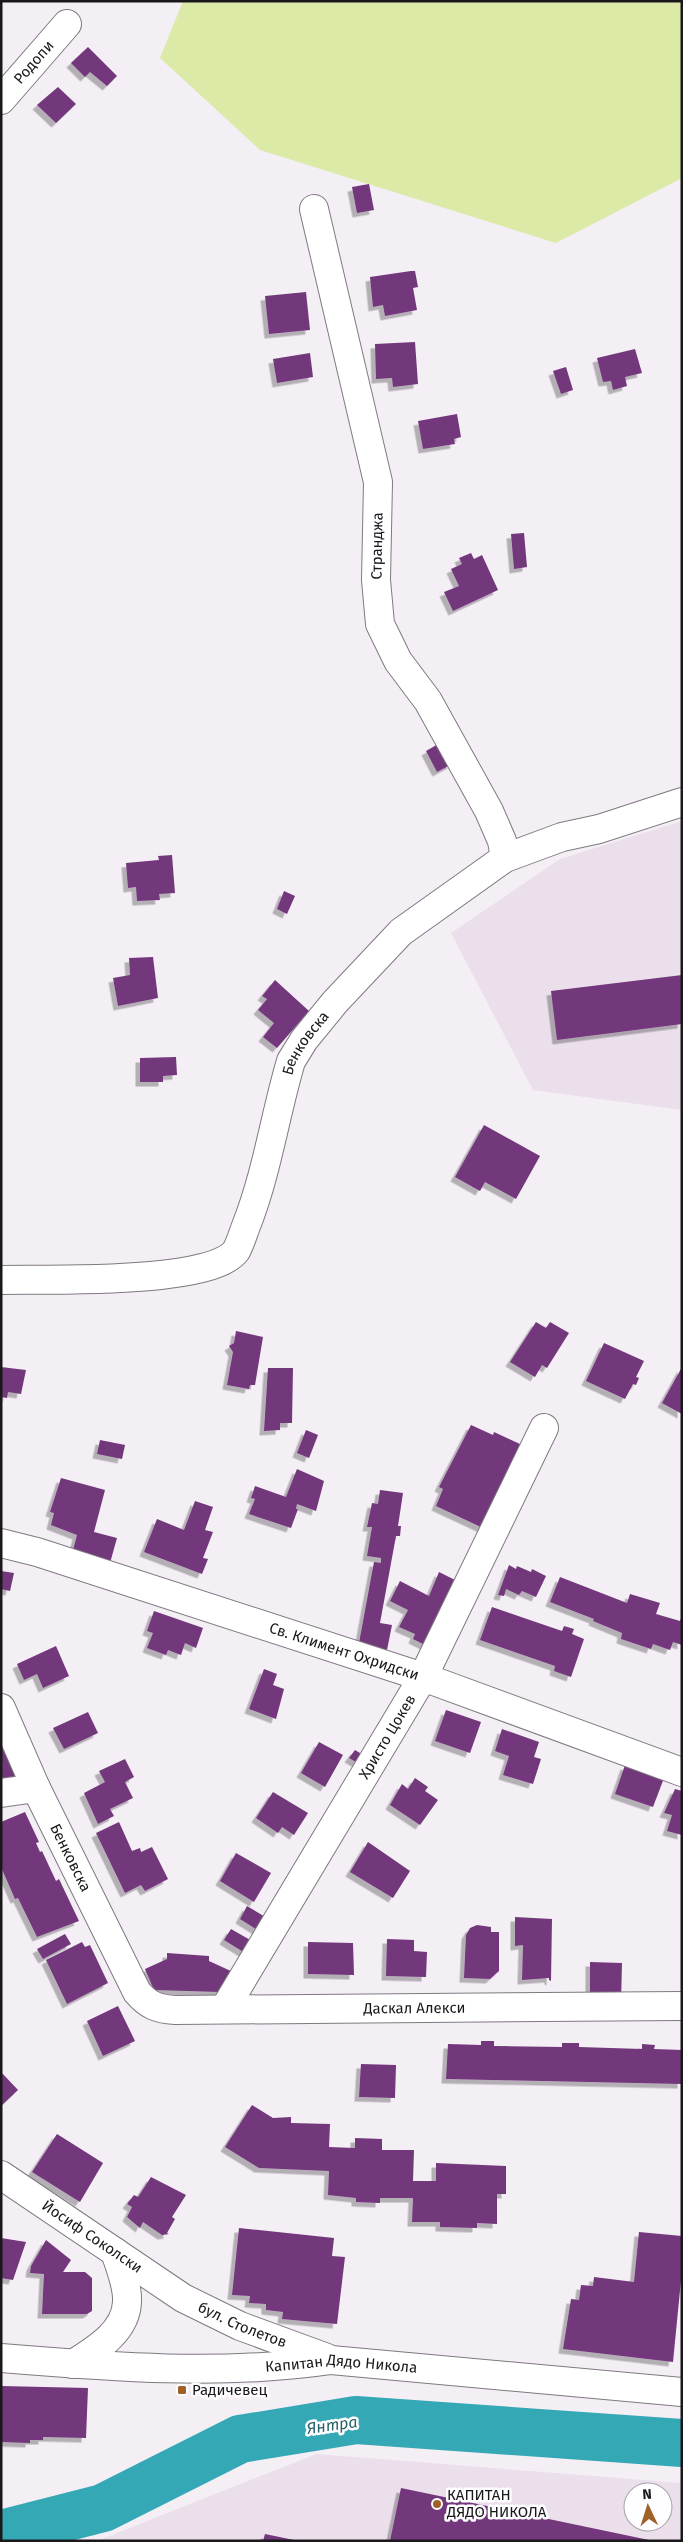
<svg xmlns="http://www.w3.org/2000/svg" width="683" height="2542" font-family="'Fira Sans',sans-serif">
<defs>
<filter id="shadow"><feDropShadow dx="-4.5" dy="4.5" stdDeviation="0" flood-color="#0004"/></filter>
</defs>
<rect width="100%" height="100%" fill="#f4eef5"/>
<g fill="#ebdfec" fill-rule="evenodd">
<polygon points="682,821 682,1110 533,1090 451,933 560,859"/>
<path d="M316,2454l366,29v58h-585zM633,2492h30v30h-30z"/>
</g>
<polygon fill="#dceaa8" points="183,1 682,1 682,178 556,243 260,150 160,58"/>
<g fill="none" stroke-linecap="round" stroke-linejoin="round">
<polyline stroke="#34a8b5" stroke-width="48" points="1,2534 103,2508 240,2439 356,2420 682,2443"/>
</g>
<g fill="#73377c" filter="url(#shadow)">
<polygon points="88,47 117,76 107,86 90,72 85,77 71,63"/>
<polygon points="58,87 76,104 56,123 37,105"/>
<polygon points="369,184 374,210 357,213 352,187"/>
<polygon points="411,271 415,271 418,287 413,288 417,310 385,316 383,305 373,307 370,277"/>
<polygon points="306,292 310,330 269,334 265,296"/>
<polygon points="415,342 418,384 393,387 392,378 376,379 375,344"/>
<polygon points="635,349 642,373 625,377 627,386 613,390 611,381 603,382 597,358"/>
<polygon points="310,353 313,377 277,383 273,359"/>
<polygon points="566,367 573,390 561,394 553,371"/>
<polygon points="457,414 461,437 454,439 455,444 423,449 418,421"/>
<polygon points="524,533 527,567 514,569 511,534"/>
<polygon points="471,553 474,559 482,555 498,590 453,611 444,592 459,586 451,569 462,564 459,558"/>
<polygon points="440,743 452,764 437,772 426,751"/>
<polygon points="172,855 175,893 159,894 160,900 137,901 136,887 128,888 126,863 159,860 158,856"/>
<polygon points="284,891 295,896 287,914 277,909"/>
<polygon points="153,957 158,998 118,1006 113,978 130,975 129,958"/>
<polygon points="682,975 682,1024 557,1040 551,991"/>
<polygon points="275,980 309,1011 277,1048 263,1037 274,1023 258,1010 267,999 262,996"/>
<polygon points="176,1057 177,1075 163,1076 163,1082 140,1082 140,1058"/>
<polygon points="484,1125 540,1156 516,1199 485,1182 480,1191 455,1177"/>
<polygon points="536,1322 546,1328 550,1322 569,1333 547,1368 542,1365 535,1377 510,1362"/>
<polygon points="236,1331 263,1337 255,1385 250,1385 249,1389 227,1385 233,1352 229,1346 234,1343"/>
<polygon points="604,1343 644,1361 636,1377 639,1378 636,1385 633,1384 625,1399 586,1381"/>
<polygon points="1,1367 26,1370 21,1394 8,1392 7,1398 1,1397"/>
<polygon points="682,1367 682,1414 662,1403"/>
<polygon points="268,1368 293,1368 292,1423 280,1423 280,1430 264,1431"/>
<polygon points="471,1425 493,1435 494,1432 520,1444 483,1528 436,1506 443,1489 439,1487"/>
<polygon points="306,1430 318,1435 309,1458 297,1453"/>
<polygon points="100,1440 125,1445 122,1459 97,1454"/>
<polygon points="297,1469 324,1481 316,1511 297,1504 296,1509 298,1509 291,1528 249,1514 255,1499 251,1498 255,1486 286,1497"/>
<polygon points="61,1478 105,1490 94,1532 117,1538 110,1563 72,1554 77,1535 51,1525 54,1513 50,1512"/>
<polygon points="380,1490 403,1493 398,1526 401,1526 400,1536 396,1536 380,1623 392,1625 387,1650 359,1643 374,1562 381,1563 381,1558 367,1556 372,1527 367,1527 372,1503 378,1504"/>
<polygon points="195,1501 213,1507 205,1530 213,1532 203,1558 208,1559 202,1574 144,1552 157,1519 184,1530"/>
<polygon points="509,1565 516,1569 517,1566 531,1572 532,1569 546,1576 536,1597 522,1591 519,1595 506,1589 504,1596 498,1595"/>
<polygon points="1,1571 14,1573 10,1591 1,1589"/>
<polygon points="439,1572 459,1582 427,1646 413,1639 415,1634 399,1627 408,1610 390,1601 400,1581 429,1596"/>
<polygon points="560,1577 627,1603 630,1594 660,1603 656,1614 680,1621 682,1615 682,1645 673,1642 670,1650 653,1644 651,1649 621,1639 622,1633 593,1621 594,1619 550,1602"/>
<polygon points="492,1607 562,1631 564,1626 574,1629 572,1634 584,1639 571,1677 554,1671 555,1666 480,1640"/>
<polygon points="154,1611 203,1628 196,1648 185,1643 181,1655 168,1650 166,1655 147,1648 153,1633 147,1631"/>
<polygon points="56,1646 69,1676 43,1688 37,1674 24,1680 17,1664"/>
<polygon points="264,1669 277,1674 273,1685 284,1689 276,1719 249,1709"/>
<polygon points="446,1710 481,1722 470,1753 435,1741"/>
<polygon points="88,1712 98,1733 64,1749 53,1728"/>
<polygon points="502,1729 539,1742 534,1757 541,1759 533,1784 503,1775 509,1756 495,1751"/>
<polygon points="319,1742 343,1755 325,1787 301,1773"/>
<polygon points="1,1743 15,1773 14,1777 1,1783"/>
<polygon points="355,1750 368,1758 363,1766 349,1758"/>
<polygon points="125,1759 134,1777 125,1782 133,1798 110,1809 114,1816 98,1824 84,1793 105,1782 99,1771"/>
<polygon points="625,1765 664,1778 653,1807 615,1794"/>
<polygon points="415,1778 428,1787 425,1791 438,1800 420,1825 390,1805 402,1784 408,1789"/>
<polygon points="675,1789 682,1791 682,1835 667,1831 672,1815 664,1813"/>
<polygon points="273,1792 308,1813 294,1835 282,1827 278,1833 256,1818"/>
<polygon points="25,1812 39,1842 36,1843 40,1852 42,1851 56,1881 59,1879 79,1921 37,1937 18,1898 15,1899 1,1867 1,1822"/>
<polygon points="119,1822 132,1851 140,1848 141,1852 152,1847 168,1879 145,1891 141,1885 125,1893 96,1833"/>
<polygon points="368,1842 410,1871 393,1898 350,1872"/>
<polygon points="236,1853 271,1873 254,1902 220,1881"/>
<polygon points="247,1906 267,1918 259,1931 240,1919"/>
<polygon points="515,1917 552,1919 551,1981 549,1980 549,1978 522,1980 523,1945 515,1946"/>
<polygon points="477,1925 491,1927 491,1932 499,1932 499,1971 490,1979 464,1978 466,1935 470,1928"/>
<polygon points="231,1929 252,1941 245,1953 224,1940"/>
<polygon points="65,1934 71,1944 43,1959 37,1949"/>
<polygon points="387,1939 414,1940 414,1951 427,1952 426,1977 386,1976"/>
<polygon points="82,1942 85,1947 90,1945 108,1983 67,2004 46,1960"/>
<polygon points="308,1942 353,1943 354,1975 308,1974"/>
<polygon points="167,1953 209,1956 209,1961 233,1972 220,1992 154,1990 145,1969 167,1959"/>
<polygon points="590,1962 622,1963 621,2002 590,2001"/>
<polygon points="118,2006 135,2041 103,2056 87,2021"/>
<polygon points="481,2041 494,2041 494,2046 562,2047 562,2043 579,2043 579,2047 642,2049 642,2044 655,2045 654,2049 682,2050 682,2084 446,2079 448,2044 481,2045"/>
<polygon points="361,2064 396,2065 395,2098 359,2097"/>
<polygon points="1,2072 18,2090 1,2106"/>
<polygon points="252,2105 273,2118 291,2117 291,2123 330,2124 329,2147 355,2148 355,2138 382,2139 382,2150 414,2150 413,2181 436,2181 436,2163 506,2166 506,2194 497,2194 497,2224 477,2223 477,2228 440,2227 440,2222 412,2222 413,2198 380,2198 380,2203 356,2202 356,2198 328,2195 329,2171 259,2168 225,2147"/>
<polygon points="57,2134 103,2163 80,2202 32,2172"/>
<polygon points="151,2177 186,2195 172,2217 175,2219 167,2233 169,2234 162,2235 143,2222 140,2228 127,2217 132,2207 127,2204 134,2195 138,2197"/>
<polygon points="239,2228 334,2238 332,2256 345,2257 337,2324 282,2319 283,2312 266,2310 266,2304 249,2303 250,2296 232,2295"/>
<polygon points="639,2232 682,2236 682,2270 673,2362 563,2349 571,2299 579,2300 581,2285 593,2286 594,2277 634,2282"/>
<polygon points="1,2238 26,2242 13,2280 1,2278"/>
<polygon points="46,2240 71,2260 63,2272 85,2272 92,2278 92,2311 87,2314 42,2314 44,2274 30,2273 31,2266"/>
<polygon points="1,2386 88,2388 86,2438 43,2437 43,2440 30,2440 30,2443 1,2442"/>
<polygon points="401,2488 649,2540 649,2541 390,2541"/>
<polygon points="265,2534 294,2540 294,2541 263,2541"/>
</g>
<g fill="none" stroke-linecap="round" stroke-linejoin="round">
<g stroke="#7f7980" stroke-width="30">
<g id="street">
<path id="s1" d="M1,100l66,-76"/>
<polyline points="314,209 378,482 376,580 380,624 398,661 428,701 489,811 502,841 505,858"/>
<path id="s2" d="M1,1280c45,-1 209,5 235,-29 4,-7 7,-17 10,-25 21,-53 29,-111 45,-165l13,-21 31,-38 66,-70 104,-74 57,-21 37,-8 83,-27"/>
<path id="s3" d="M1,1543l36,9 386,125 259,95"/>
<path id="s4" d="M1,1708l35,80 101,204c11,13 20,17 38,18l507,-4"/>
<polyline points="1,1793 36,1788"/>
<path id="s5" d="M225,2008l198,-331 121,-249"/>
</g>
</g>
<g stroke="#7f7980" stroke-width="30">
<g id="secondary">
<path id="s6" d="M1,2175l182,123 57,28 87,32"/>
<path id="s7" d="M1,2358c110,9 221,18 330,2l351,32"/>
<path d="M73,2364c22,-14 53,-32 54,-62 1,-16 -7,-35 -12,-50"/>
</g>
</g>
<use href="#street" stroke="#fff" stroke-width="28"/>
<use href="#secondary" stroke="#fff" stroke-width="28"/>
</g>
<g fill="#9f6127" stroke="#fefdff" stroke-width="2">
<rect x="177" y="2385" width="10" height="10" rx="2.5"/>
<circle cx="437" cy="2504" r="5"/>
</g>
<g text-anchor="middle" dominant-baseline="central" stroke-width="5" stroke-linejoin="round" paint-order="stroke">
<g font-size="15" fill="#1a181b" stroke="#fefdff">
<text stroke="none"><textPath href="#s1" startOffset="50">Родопи</textPath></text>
<text transform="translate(377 546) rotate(-89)">Странджа</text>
<text stroke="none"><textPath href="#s2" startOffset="461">Бенковска</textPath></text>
<text stroke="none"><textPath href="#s3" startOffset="360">Св. Климент Охридски</textPath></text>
<text stroke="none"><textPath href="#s5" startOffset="316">Христо Цокев</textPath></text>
<text stroke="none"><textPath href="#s4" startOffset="165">Бенковска</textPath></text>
<text stroke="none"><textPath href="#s4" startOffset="598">Даскал Алекси</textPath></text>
<text stroke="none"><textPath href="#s6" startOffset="110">Йосиф Соколски</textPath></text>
<text stroke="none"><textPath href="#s6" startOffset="285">бул. Столетов</textPath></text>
<text stroke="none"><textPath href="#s7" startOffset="341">Капитан Дядо Никола</textPath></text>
</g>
<g font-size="15" fill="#1a181b" stroke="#fefdff" text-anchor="start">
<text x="192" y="2390">Радичевец</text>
<text x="447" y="2495">КАПИТАН<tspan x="447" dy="17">ДЯДО НИКОЛА</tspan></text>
</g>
<g font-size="16" font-style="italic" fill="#246268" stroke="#fefdff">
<text transform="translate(332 2425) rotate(-8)">Янтра</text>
</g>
</g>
<rect width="683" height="2542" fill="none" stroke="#1a181b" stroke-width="5"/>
<g transform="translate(648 2507) rotate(356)"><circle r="24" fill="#fefdff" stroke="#a3a1a4"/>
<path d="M0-4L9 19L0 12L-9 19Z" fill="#9f6127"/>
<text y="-8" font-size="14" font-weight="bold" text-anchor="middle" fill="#1a181b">N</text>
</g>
</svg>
